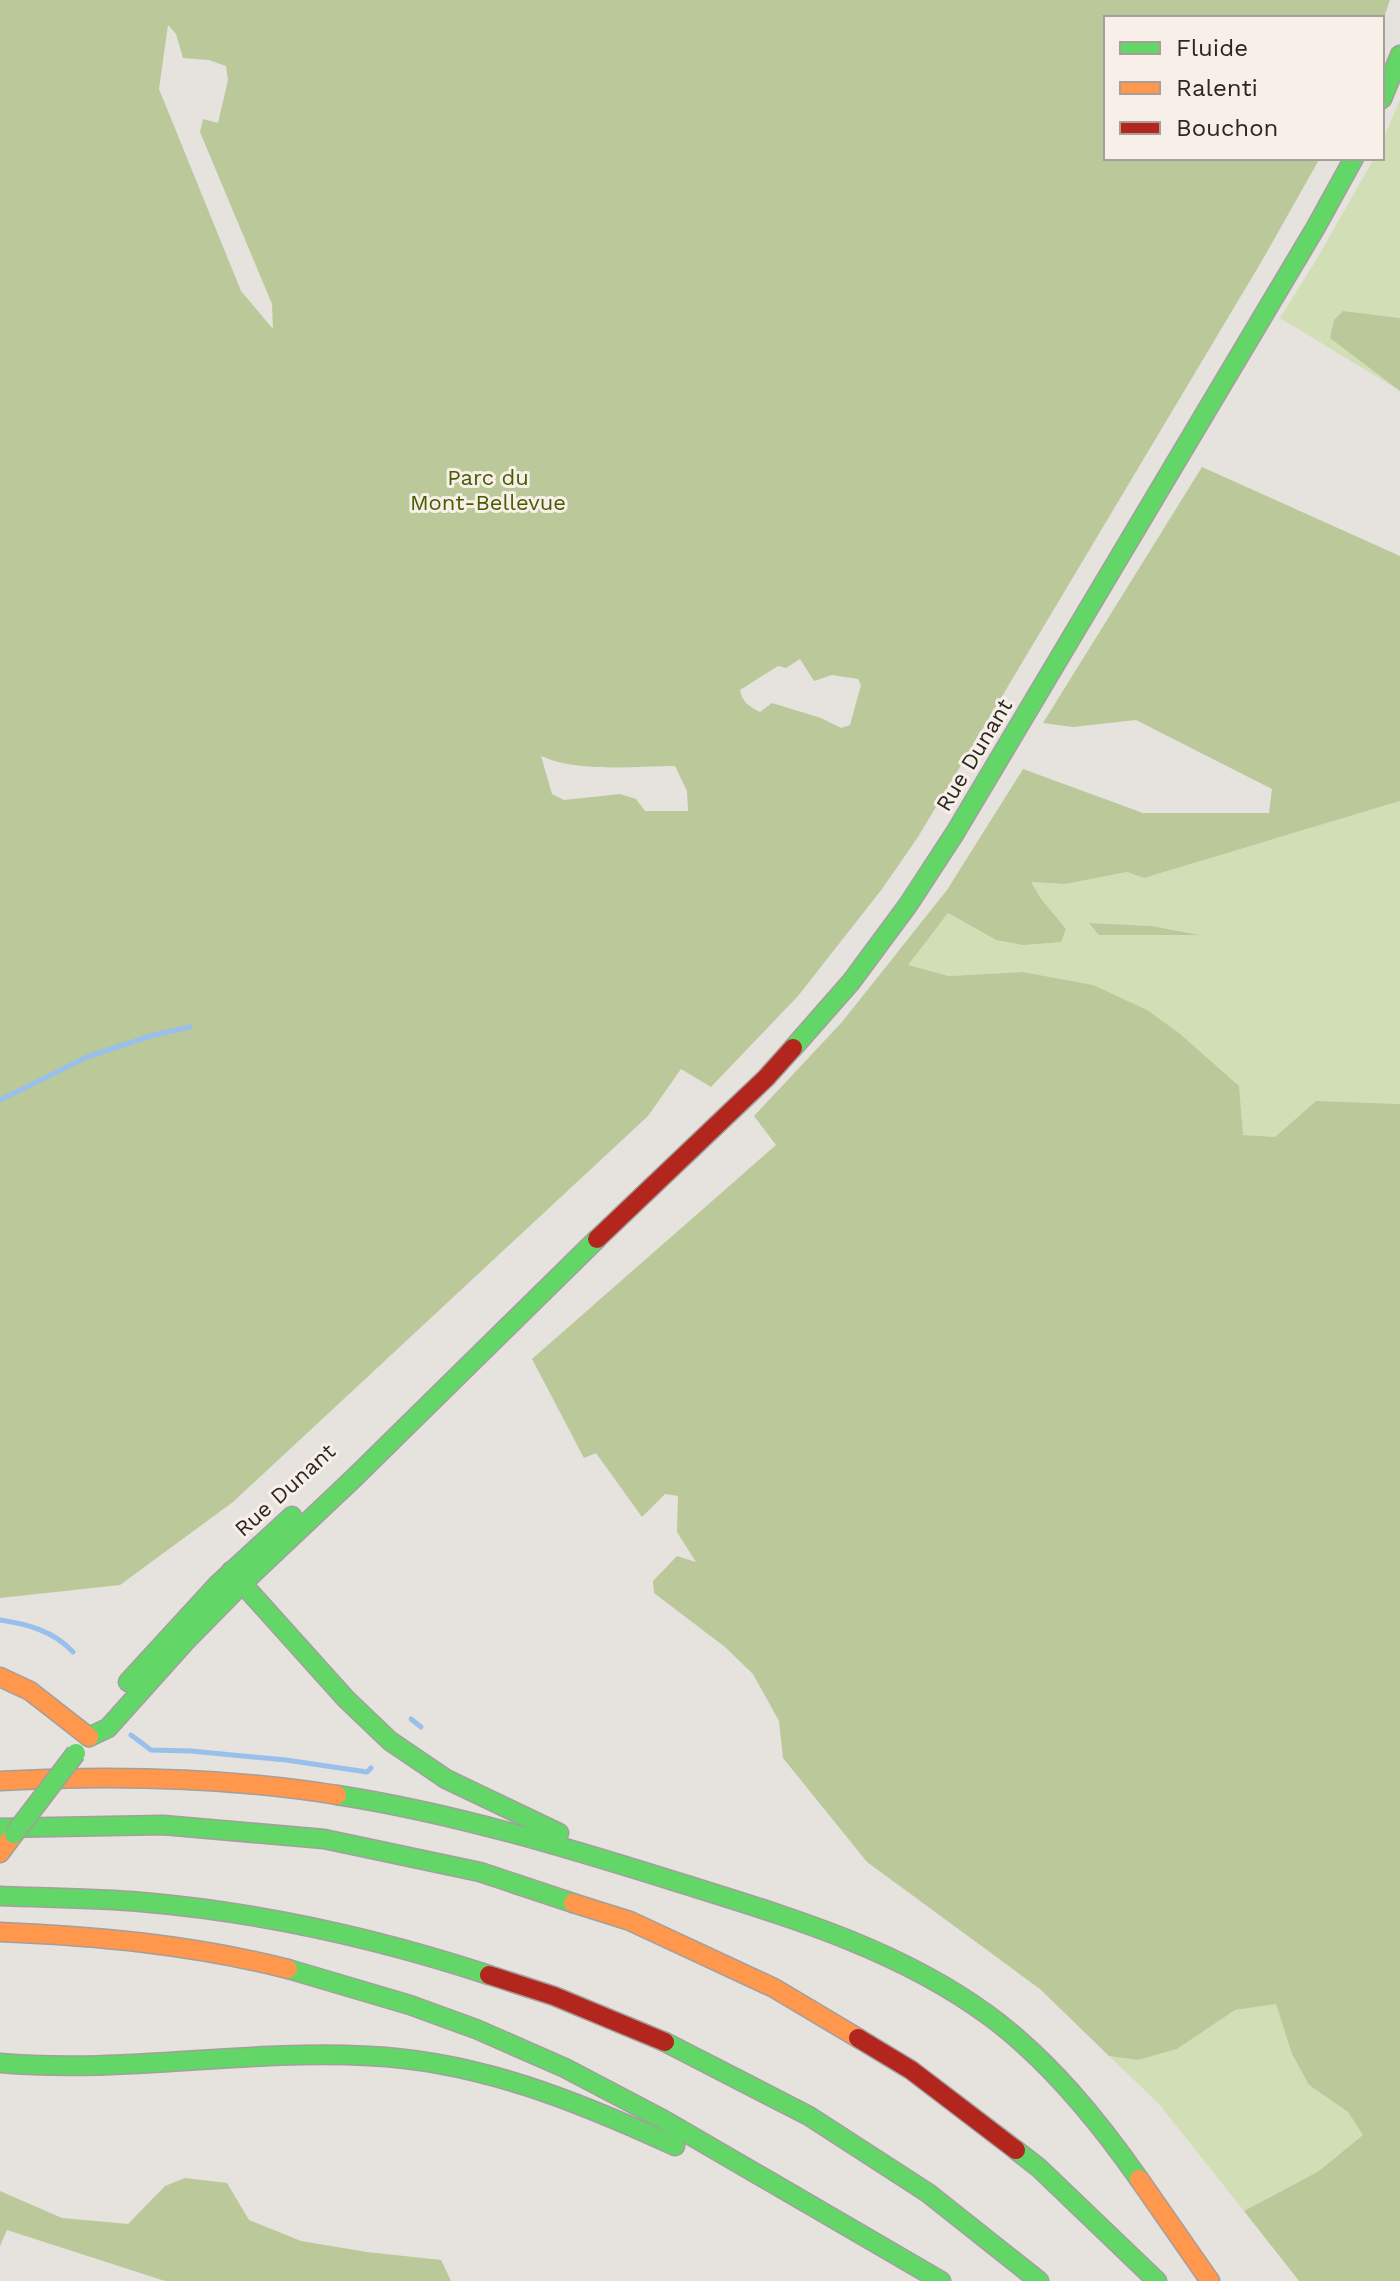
<svg xmlns="http://www.w3.org/2000/svg" width="1400" height="2281" font-family="'Work Sans',sans-serif">
<rect width="100%" height="100%" fill="#e6e2de"/>
<g fill="#d2dfb6" fill-rule="evenodd">
<polygon points="1400,100 1400,318 1343,311 1330,337 1400,391 1280,318 1318,257 1374,158 1382,158 1382,142"/>
<path d="M1400,801v303l-84,-3 -41,36 -32,-2 -150,-150 -70,-13 -74,4 -42,-11 41,-52 48,27 45,-41 -11,-17 35,2 62,-12 17,6zM1090,923l62,3 42,8 -95,1z"/>
<polygon points="1276,2003 1292,2054 1309,2085 1348,2112 1364,2135 1319,2171 1244,2211 1159,2104 1109,2056 1138,2060 1177,2049 1235,2010"/>
</g>
<g fill="#bbc89a" fill-rule="evenodd">
<path d="M0,0h1390l-8,23v-5h-276v140h214l-57,101 -345,578 -36,52 -84,107 -87,91 -30,-18 -33,47 -415,386 -113,83 -120,13zM168,25l8,9 7,24 26,2 17,6 2,14 -10,43 -15,-4 -3,13 72,172 1,25 -32,-38 -82,-202zM800,659l14,22 18,-6 26,4 3,6 -11,40 -9,3 -20,-10 -49,-15 -12,9c-10,-5 -18,-10 -20,-22l38,-24 8,2zM541,756c38,17 92,10 134,10l12,25 1,20h-43l-9,-12 -16,-5 -56,6 -12,-6z"/>
<polygon points="1343,311 1400,318 1400,391 1330,338 1334,320"/>
<polygon points="1202,467 1400,556 1400,801 1144,878 1127,872 1065,884 1031,882 1041,899 1066,929 1061,942 1023,945 996,940 948,913 908,965 949,976 1023,972 1093,985 1147,1010 1179,1033 1239,1086 1243,1135 1275,1137 1316,1101 1400,1104 1400,2281 1299,2281 1244,2211 1319,2171 1363,2135 1348,2112 1309,2085 1292,2054 1276,2004 1235,2010 1177,2049 1138,2060 1109,2056 1040,1989 867,1862 783,1758 779,1721 753,1674 725,1647 654,1593 653,1581 677,1556 696,1562 677,1532 678,1496 665,1494 642,1517 596,1453 584,1458 532,1359 776,1145 754,1116 842,1022 947,890 1023,769 1143,813 1269,813 1272,789 1136,720 1073,727 1043,723"/>
<polygon points="1089,923 1152,926 1199,935 1099,935"/>
<polygon points="185,2178 227,2183 249,2220 301,2241 367,2252 441,2260 451,2281 165,2281 7,2230 0,2246 0,2191 62,2218 128,2224 165,2186"/>
</g>
<g fill="none" stroke-linecap="round" stroke-linejoin="round">
<g stroke="#98c0ea" stroke-width="5">
<polyline points="0,1100 87,1057 154,1035 190,1027"/>
<path d="M0,1620c27,4 54,11 73,32"/>
<polyline points="411,1719 421,1727"/>
<polyline points="131,1735 151,1750 191,1751 286,1760 367,1772 371,1768"/>
</g>
<g stroke="#a29f9d" stroke-width="21">
<g id="fast">
<polyline points="1382,99 1400,55"/>
<polyline points="793,1048 851,982 908,905 955,833 1316,227 1354,158"/>
<polyline points="231,1571 346,1699 390,1741 446,1779 559,1833"/>
<polyline points="128,1682 217,1585 292,1516"/>
<polyline points="89,1737 108,1728 185,1642 242,1584 354,1478 597,1239"/>
<path d="M337,1795c116,18 228,52 340,87 108,34 218,65 311,133 60,44 109,104 151,164"/>
<polyline points="0,1828 163,1825 324,1839 480,1872 573,1903"/>
<path d="M0,1896c47,2 94,2 141,6 118,10 235,36 348,73"/>
<polyline points="288,1969 410,2005 476,2029 565,2068 664,2120 941,2281"/>
<polyline points="665,2042 809,2116 928,2193 1039,2281"/>
<path d="M0,2063c123,11 246,-14 369,-7 109,5 208,45 306,90"/>
<polyline points="1016,2150 1039,2168 1157,2281"/>
</g>
</g>
<g stroke="#a29f9d" stroke-width="21">
<g id="slow">
<polyline points="0,1677 30,1691 89,1737"/>
<path d="M0,1781c113,-6 225,-4 337,14"/>
<polyline points="0,1853 14,1834"/>
<polyline points="573,1903 630,1921 774,1988 858,2038"/>
<path d="M0,1932c97,4 194,13 288,37"/>
<polyline points="1139,2179 1210,2281"/>
</g>
</g>
<g stroke="#a29f9d" stroke-width="21">
<g id="jam">
<polyline points="597,1239 766,1078 793,1048"/>
<polyline points="489,1975 554,1996 665,2042"/>
<polyline points="858,2038 911,2070 1016,2150"/>
</g>
</g>
<use href="#fast" stroke="#63d668" stroke-width="18"/>
<use href="#slow" stroke="#ff974d" stroke-width="18"/>
<use href="#jam" stroke="#b3261e" stroke-width="18"/>
<g stroke="#a29f9d" stroke-width="21" stroke-linecap="butt">
<polyline id="fast-bridge" points="14,1834 76,1753"/>
</g>
<use href="#fast-bridge" stroke="#63d668" stroke-width="18"/>
</g>
<g text-anchor="middle" dominant-baseline="central" stroke-width="6" stroke-linejoin="round" paint-order="stroke">
<g font-size="22" fill="#465d00" stroke="#f8efe8">
<text x="488" y="477">Parc du<tspan x="488" dy="25">Mont-Bellevue</tspan></text>
</g>
<g font-size="22" fill="#2b2725" stroke="#f8efe8">
<text transform="translate(974 755) rotate(-59)">Rue Dunant</text>
<text transform="translate(285 1490) rotate(-42)">Rue Dunant</text>
</g>
</g>
<rect x="1104" y="16" width="280" height="144" fill="#f8efe8" stroke="#a69f9a" stroke-width="2"/>
<rect x="1120" y="42" width="40" height="12" fill="#63d668" stroke="#a69f9a" stroke-width="2"/>
<text x="1176" y="56" font-size="24" fill="#2b2725">Fluide</text>
<rect x="1120" y="82" width="40" height="12" fill="#ff974d" stroke="#a69f9a" stroke-width="2"/>
<text x="1176" y="96" font-size="24" fill="#2b2725">Ralenti</text>
<rect x="1120" y="122" width="40" height="12" fill="#b3261e" stroke="#a69f9a" stroke-width="2"/>
<text x="1176" y="136" font-size="24" fill="#2b2725">Bouchon</text>
</svg>
